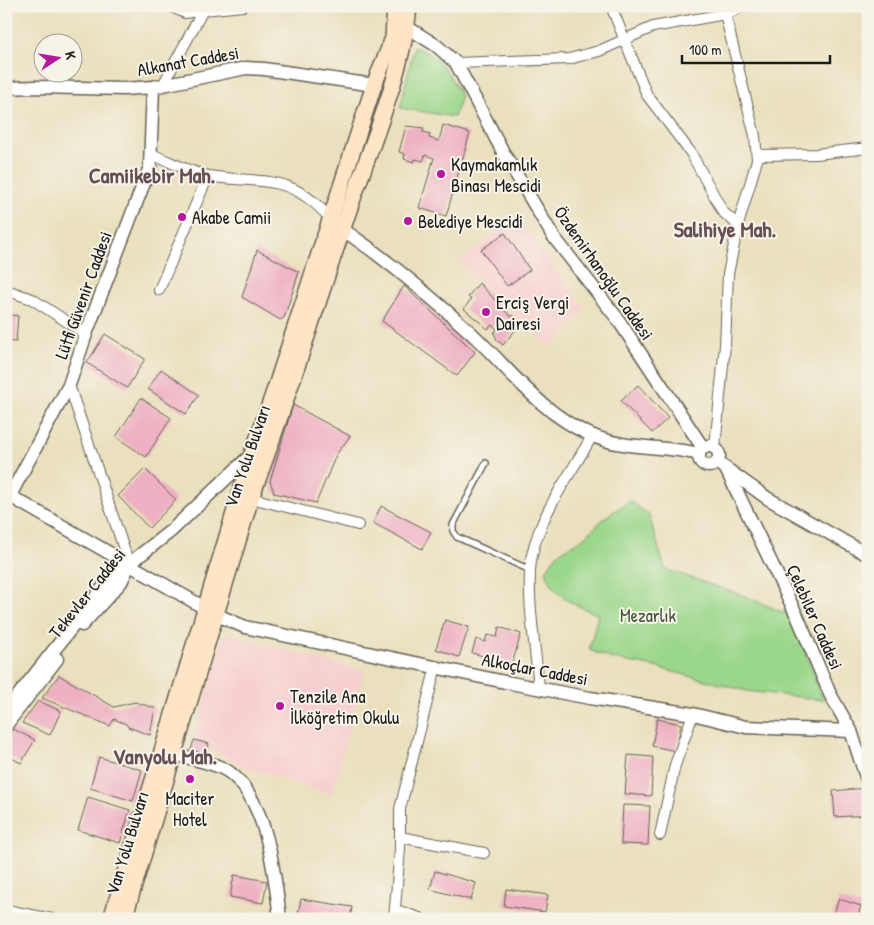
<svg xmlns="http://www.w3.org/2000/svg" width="874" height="925" font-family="'Patrick Hand',sans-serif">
<rect width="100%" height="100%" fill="#f7f3e8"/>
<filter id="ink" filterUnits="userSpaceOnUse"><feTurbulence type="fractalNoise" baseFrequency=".02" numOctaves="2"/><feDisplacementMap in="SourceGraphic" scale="10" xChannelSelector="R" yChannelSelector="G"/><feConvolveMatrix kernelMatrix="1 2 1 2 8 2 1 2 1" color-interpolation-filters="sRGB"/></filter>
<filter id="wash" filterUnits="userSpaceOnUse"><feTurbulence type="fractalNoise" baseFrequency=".0096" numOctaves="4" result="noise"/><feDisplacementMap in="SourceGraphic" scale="20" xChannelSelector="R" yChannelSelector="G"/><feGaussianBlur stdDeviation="1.12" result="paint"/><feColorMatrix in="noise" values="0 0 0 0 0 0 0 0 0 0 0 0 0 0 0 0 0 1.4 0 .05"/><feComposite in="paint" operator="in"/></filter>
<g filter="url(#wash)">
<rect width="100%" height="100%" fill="#eae0be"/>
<g fill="#f7cfd0">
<polygon points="519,220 585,309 551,348 459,262 491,237"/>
<polygon points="224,633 364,671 332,794 240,765 208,747 209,744 194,740"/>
</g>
<g fill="#9bd78b" stroke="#5c7a54">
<path d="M414,47c25,7 35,27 47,49l-7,21 -54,-9z"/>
<path d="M630,501l19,14 16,54 79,27 48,20 31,84 -76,-9 -92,-24 -42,-8 -24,-9 9,-35c-25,-12 -43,-16 -52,-44l11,-17 25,-15 25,-23z"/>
</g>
<g id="blocks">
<g fill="#eeb0c2">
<polygon points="443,125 470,133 446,216 419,208 434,158 425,155 423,161 415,159 414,162 404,159 405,154 399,152 406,126 424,128 423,132 430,134 429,138 439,141"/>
<polygon points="505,233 530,270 507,286 481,250"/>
<polygon points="257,250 299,272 284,318 280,320 242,297"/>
<polygon points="479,283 511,317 513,315 521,323 503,345 497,340 494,333 497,329 492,325 488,329 464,309 471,299 468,297"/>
<polygon points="404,286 475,352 457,376 382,321"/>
<polygon points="6,314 18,316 16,342 6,341"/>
<polygon points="105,334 145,359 127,388 87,363"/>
<polygon points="161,369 199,395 186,414 148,389"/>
<polygon points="638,385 668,418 652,433 621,401"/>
<polygon points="141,398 171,418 146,457 116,437"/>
<polygon points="293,405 350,436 336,455 316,503 274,493 270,481"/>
<polygon points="145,469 176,500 149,528 118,496"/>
<polygon points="381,506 431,532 422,549 373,523"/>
<polygon points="445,620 469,627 459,657 436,649"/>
<polygon points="499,627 521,634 512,664 472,653 476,639 485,642 487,635 497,637"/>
<polygon points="59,675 114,707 135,702 155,708 150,735 128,727 126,724 114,719 110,726 42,698"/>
<polygon points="38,701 61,711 50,735 22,723"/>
<polygon points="657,719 681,724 676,751 652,746"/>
<polygon points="13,729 35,740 21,763 6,755 6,740"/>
<polygon points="194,740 209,744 206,754 191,750"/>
<polygon points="628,755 653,757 651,796 625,794"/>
<polygon points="99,757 142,770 133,801 90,788"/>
<polygon points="866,788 868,815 835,817 833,791"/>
<polygon points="88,797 130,810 120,843 78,830"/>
<polygon points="623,805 650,806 648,845 621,844"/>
<polygon points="435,871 476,883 471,900 430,889"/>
<polygon points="234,875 267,881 263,903 230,897"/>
<polygon points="506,889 548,895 545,912 504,906"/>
<polygon points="301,899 352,907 350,919 297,919"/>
<polygon points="839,899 861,906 857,919 832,919"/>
</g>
</g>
</g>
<g filter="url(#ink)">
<use href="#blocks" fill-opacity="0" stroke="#646155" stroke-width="1"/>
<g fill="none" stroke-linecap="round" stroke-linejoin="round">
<g stroke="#646155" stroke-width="8">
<polyline id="service" points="486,463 453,525 453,531 457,537 530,570"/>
</g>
<g stroke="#646155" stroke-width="12">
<g id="minor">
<polyline points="611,6 647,95 691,153 723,212 738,225"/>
<polyline points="203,10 243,6"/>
<polyline points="456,63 569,59 599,51 653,27 725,14 746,6"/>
<polyline points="164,83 203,10 185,13 170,6"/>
<path d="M151,154c18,7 39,19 58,22 53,9 78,-5 120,41"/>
<polyline points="757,155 816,154 868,148"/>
<polyline points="6,290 32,299 86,334"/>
<polyline points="159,290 208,176"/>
<polyline points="69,385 129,564"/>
<polyline points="715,447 725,345 728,274 738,225 757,160 755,136 725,14"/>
<polyline points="251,498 358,525"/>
<path d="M539,688c-3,-36 -14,-100 -7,-133 9,-43 39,-81 60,-119"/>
<polyline points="660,835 675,765 693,714"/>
<polyline points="400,837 484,853"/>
<polyline points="6,910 52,919"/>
<polyline points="396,910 422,919"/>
<polyline points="394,919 400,849 400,809 436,666"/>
</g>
</g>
<g stroke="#646155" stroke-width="15">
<g id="tertiary">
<polyline points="407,27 437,46 456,63 503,152 553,236 617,318 703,448"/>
<polyline points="6,88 35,87 124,89 153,87 246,68 264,69 374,85"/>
<path d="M337,224c11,10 24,18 36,27 33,25 66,53 97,81 39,36 70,81 121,103 33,15 73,10 108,19"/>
<circle cx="709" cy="456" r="10"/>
<polyline points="717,462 767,498 868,555"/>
<polyline points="726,469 798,618 830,694 851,731 868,783"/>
<polyline points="10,496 217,615 245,627 505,682 590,698 693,714 746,727 851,731"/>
<polyline points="6,503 69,385 86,334 150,167 153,87"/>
<polyline points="82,625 121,582 128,567"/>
<polyline points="6,711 110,579 172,530 252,454"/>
<polyline points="6,725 57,659"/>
<path d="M175,754c15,5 37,8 51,16 41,26 49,105 54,149"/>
</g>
</g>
<g stroke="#646155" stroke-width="18">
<g id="secondary">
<polyline points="111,919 252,454 276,386 374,85 393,38 395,6"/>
<path d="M124,919l127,-421c36,-95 65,-192 98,-288 21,-62 55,-140 60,-204"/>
</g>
</g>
<use href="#service" stroke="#fff" stroke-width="5"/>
<use href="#minor" stroke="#fff" stroke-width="10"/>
<use href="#tertiary" stroke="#fff" stroke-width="12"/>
<use href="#secondary" stroke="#fde5c5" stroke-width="15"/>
</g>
</g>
<g fill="#b5179e" stroke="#f7f3e8" stroke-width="2">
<circle cx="441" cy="174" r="5"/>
<circle cx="182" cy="217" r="5"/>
<circle cx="408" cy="221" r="5"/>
<circle cx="486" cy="312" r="5"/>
<circle cx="280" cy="706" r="5"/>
<circle cx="190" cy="779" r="5"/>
</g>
<g text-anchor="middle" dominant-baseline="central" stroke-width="4" stroke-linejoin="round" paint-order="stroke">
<g font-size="18" fill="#1c1c1c" stroke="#f7f3e8">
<text transform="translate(188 61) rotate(-10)">Alkanat Caddesi</text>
<text transform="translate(604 273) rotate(55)">Özdemirhanoğlu Caddesi</text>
<text transform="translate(83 295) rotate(-70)">Lütfi Güvenir Caddesi</text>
<text transform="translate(247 456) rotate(-71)">Van Yolu Bulvarı</text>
<text transform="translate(87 593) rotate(-51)">Tekevler Caddesi</text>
<text transform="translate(815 617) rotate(66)">Çelebiler Caddesi</text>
<text transform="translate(535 669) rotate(11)">Alkoçlar Caddesi</text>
<text transform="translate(127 843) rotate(-73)">Van Yolu Bulvarı</text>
</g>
<g font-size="18" fill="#1c1c1c" stroke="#f7f3e8" text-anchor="start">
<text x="451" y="164">Kaymakamlık<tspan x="451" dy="21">Binası Mescidi</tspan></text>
<text x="192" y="217">Akabe Camii</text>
<text x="418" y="221">Belediye Mescidi</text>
<text x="496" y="302">Erciş Vergi<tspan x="496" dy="21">Dairesi</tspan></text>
<text x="290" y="696">Tenzile Ana<tspan x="290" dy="21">İlköğretim Okulu</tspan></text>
<text x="190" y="798" text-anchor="middle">Maciter<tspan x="190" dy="21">Hotel</tspan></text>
</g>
<g font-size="18" fill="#42543d" stroke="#f7f3e8">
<text x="648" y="615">Mezarlık</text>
</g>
<g font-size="22" font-weight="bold" fill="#665056" stroke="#f7f3e8">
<text x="152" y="175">Camiikebir Mah.</text>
<text x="725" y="229">Salihiye Mah.</text>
<text x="165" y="756">Vanyolu Mah.</text>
</g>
</g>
<rect width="874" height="925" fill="none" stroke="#f7f3e8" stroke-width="25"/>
<g transform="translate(58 58) rotate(78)"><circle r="24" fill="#f7f3e8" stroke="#9f9d96"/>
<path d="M0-4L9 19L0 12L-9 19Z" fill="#b5179e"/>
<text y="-8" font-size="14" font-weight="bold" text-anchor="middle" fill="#1c1c1c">K</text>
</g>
<path d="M682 55v8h148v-8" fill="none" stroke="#1c1c1c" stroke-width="2.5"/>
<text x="689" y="55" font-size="15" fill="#1c1c1c" stroke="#f7f3e8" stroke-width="4" paint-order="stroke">100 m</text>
</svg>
